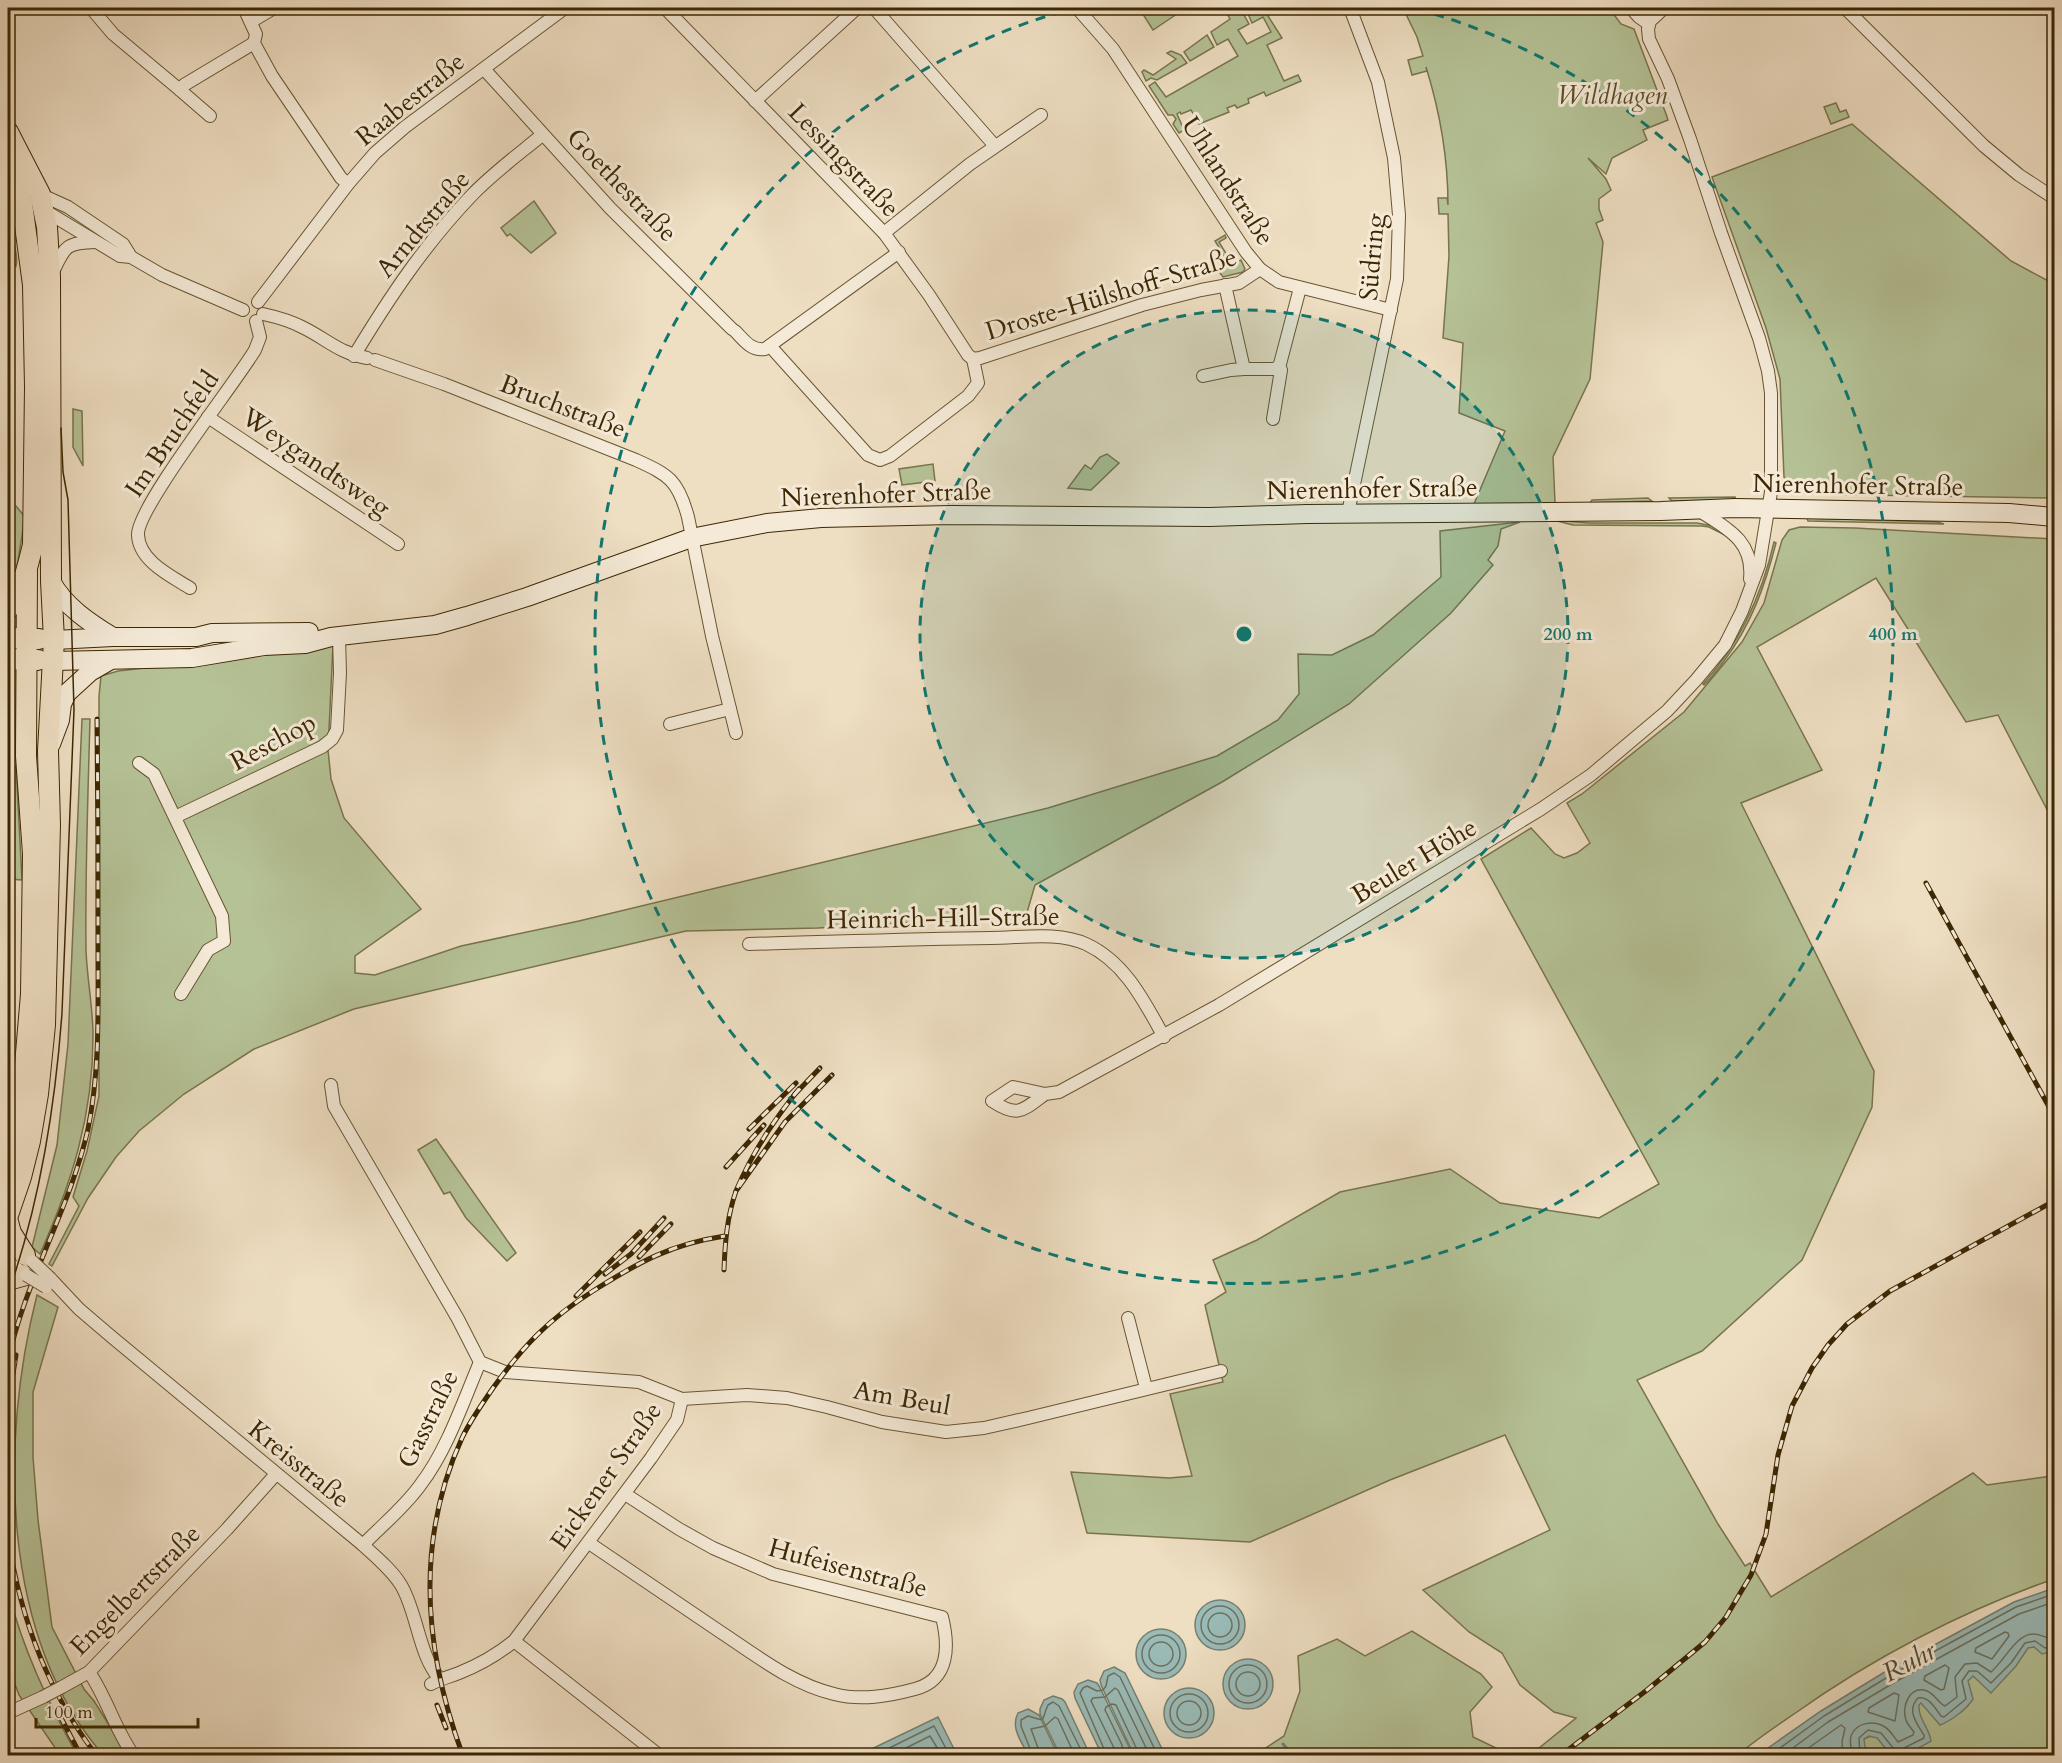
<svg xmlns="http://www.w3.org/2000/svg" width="2062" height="1763" font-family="Cardo,serif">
<rect width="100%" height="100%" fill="#eedec2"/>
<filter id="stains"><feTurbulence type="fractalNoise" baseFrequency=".00333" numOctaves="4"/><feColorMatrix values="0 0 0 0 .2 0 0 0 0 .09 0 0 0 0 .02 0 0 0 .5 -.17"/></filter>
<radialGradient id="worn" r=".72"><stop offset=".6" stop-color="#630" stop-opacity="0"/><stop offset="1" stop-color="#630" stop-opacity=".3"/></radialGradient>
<g fill="#b5c296" stroke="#79744c" stroke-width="1.5">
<polygon points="1139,8 1171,8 1177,14 1153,30"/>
<polygon points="1228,8 1240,8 1249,24 1238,30 1247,44 1271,32 1263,17 1252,23 1246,9 1243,8 1263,8 1282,38 1267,45 1284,81 1298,75 1301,81 1266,96 1264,92 1248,99 1249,103 1237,108 1235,105 1227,108 1229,112 1199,124 1191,110 1181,114 1180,112 1177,114 1184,130 1179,133 1173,124 1176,119 1173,115 1168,115 1149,86 1155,82 1166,97 1238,56 1228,39 1217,45 1211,32 1230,19 1225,10"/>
<path d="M1403,8h206l12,16 13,5 32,85 2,6 -25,10 4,10 -35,18 -6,16 -18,-16 18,21 5,11 -12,9v10l4,11 -7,3 7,19 -13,137 -37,78 2,46 -81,1 31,-73 -46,-18 4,-70 -20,-5 6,-82 -1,-42h-9l-1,-16h9l1,7c0,-46 -8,-93 -22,-138l1,4 -15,4 -4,-15 15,-4 -6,-19z"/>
<polygon points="1207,35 1214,47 1190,61 1184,52"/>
<polygon points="1171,51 1181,55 1187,63 1157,80 1151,78 1146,81 1142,72 1144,70 1153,75 1176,59 1167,53"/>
<polygon points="1836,103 1840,112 1846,110 1849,117 1831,124 1824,107"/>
<path d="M1852,124l159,137 43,23v214l-247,-4c-13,-2 -17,-7 -23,-17l-4,-98 -14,-51 -54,-151z"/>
<polygon points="534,201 556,233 531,253 510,234 507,236 501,228"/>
<path d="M8,230c6,9 10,27 8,36l-8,-8z"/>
<polygon points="1225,235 1226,238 1219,242 1233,265 1241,260 1245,269 1243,272 1223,277 1217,269 1228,262 1215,241"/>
<polygon points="73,409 82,411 83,466 73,447"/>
<polygon points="1107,454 1119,463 1091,490 1068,488 1085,465 1091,469 1100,457"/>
<polygon points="933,464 935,481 902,485 899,469"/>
<polygon points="1735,497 1736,500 1672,501 1669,498"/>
<polygon points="1648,498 1652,501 1590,503 1592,500"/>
<polygon points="13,504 16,506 25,517 13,592"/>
<polygon points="1807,518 1937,522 1944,524 1808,521"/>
<polygon points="1553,520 1589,523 1697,523 1713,526 1727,536 1709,527 1702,526 1573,525"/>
<polygon points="1520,522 1501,529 1498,546 1488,560 1493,565 1451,613 1349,704 1222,782 1035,885 1026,916 818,928 686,931 354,1009 254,1049 184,1094 139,1131 116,1157 88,1198 52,1266 49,1264 79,1206 73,1197 87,1151 99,1096 99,696 101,676 118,671 333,646 328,750 331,779 344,818 421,909 355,956 355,973 375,975 461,946 579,921 1048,808 1217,756 1278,720 1299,694 1298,654 1332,655 1373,635 1441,577 1440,531"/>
<path d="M1800,527l55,1 199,11v284l-56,-108 -32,7 -90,-144 -119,69 65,123 -81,33 133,268 -2,36 -70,153 -100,91 -65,29 81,144 27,42 5,-3 21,34 202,-124 14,12 58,-8 9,-3v105c-90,31 -183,80 -260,135 -19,13 -39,26 -56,41h-483l29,-19 16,-45 -2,-35 39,-17 28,17 47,-25 69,43 11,13 -22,25 3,25 25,12 41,-1 37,-30 -22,-6 -34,-27 -18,-32 -33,-21 -46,-42 127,-60 -45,-95 -115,45 -140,62 -163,-9 -16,-61 98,6 23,-2 -22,-82 53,-12 -18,-77 21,-13 -13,-32 44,-20 83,-48 110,-23 50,34 99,15 60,-34 -178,-325 50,-31 24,26 9,4 13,-5 13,-10 -23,-40 15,-9 102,-82 58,-70 22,-39 18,-63 7,-10z"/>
<path d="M1774,542l2,1c-11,43 -25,82 -52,118 -6,8 -13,18 -20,24l-1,-1c37,-41 59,-89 71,-142z"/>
<polygon points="8,689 13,697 15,729 8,728"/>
<path d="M82,719h8c-2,77 -5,154 -4,231 1,29 7,57 7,86 0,80 -21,146 -53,218l-8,-7 25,-102 11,-101z"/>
<polygon points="16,766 22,880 8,879 8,777"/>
<polygon points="436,1139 516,1253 507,1261 466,1218 450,1192 444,1194 418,1150"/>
<path d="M37,1295l21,12 -25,85v65l5,63 14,107 32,62 10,12 34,54h-25c-103,-120 -103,-315 -66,-460z"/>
<path d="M8,1591c15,59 40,111 69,164h-17l-41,-60 -11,-29z"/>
<polygon points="2054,1625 2054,1755 1846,1756 1864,1739 1871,1736 1909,1708"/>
</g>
<g fill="#9abbb8" stroke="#75806f" stroke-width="1.5">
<path d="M2054,1588v63l-12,3 -8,-7 -6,1 -12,18 -25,27 -18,-17 -5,5 5,18c-6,10 -22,22 -33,26l-19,-22 -2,2c-1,14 10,22 12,36 -12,7 -25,15 -40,14l-14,-17 -8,-2 -5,3 2,16h-108l63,-44 67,-41 126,-68z"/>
<circle cx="1220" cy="1625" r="25"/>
<circle cx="1161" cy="1654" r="25"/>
<circle cx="1248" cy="1684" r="25"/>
<polygon points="1114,1667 1125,1673 1165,1755 1134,1755 1101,1685 1100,1680 1104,1671"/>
<polygon points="1088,1680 1097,1683 1099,1686 1133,1755 1102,1755 1075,1698 1074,1692 1078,1684"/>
<circle cx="1189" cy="1713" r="25"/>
<polygon points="1053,1696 1062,1699 1065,1702 1090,1755 1060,1755 1040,1714 1040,1709 1044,1700"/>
<path d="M1028,1709l11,6 19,40h-30c-6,-13 -18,-27 -10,-42z"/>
<polygon points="938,1717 957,1755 859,1755"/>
</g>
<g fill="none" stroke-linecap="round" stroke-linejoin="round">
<g stroke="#6c715d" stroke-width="1.5">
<circle cx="1220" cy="1625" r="19"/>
<circle cx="1220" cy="1625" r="12"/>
<polygon points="2005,1632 2008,1633 2009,1636 1992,1659 1975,1652 1976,1648"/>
<circle cx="1161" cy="1654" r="19"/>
<circle cx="1161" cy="1654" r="12"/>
<circle cx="1248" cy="1684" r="19"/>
<polygon points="1945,1665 1949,1668 1944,1689 1941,1690 1924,1680 1925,1676"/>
<circle cx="1248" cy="1684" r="12"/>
<polygon points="1894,1693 1899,1695 1895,1721 1868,1712 1869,1708"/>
<circle cx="1189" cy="1713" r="19"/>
<circle cx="1189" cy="1713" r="12"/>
<polyline points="873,1756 934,1726 950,1756"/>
<polyline points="890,1756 930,1736 942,1756"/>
<path d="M1033,1756l-12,-30v-6l7,-4c20,6 12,6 20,-11l5,-3 6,4 25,50"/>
<polyline points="1041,1756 1031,1729 1045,1726 1055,1717 1058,1719 1075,1756"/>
<polyline points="1107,1756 1080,1693 1083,1688 1087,1686 1097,1691 1103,1690 1106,1686 1108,1676 1114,1673 1120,1677 1158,1756"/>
<polyline points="1115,1756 1114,1748 1091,1701 1093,1698 1105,1697 1115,1688 1118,1690 1150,1756"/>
<polyline points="1124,1756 1122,1745 1105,1710 1106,1707 1112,1704 1116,1705 1140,1756"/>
<polyline points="1769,1756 1824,1716 1891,1675 2016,1607 2054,1594"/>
<polyline points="1782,1756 1828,1722 1895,1682 2019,1614 2054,1602"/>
<polyline points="1797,1756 1841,1725 1845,1728 1842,1742 1843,1756"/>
<path d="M1852,1756c0,-7 -3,-13 -1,-20 5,-14 23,-16 34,-9 5,3 9,10 13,15l15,-7 1,-3c-3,-4 -7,-8 -8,-12 -5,-14 4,-35 21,-29 8,3 11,12 18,15l12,-9 -2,-20 10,-13 12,-1 14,9c13,-11 25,-37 41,-38 9,-1 13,5 22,5"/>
<path d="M1860,1756l-1,-18 9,-8 13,3 17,21 6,-6 20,-10v-3c-7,-11 -18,-25 -6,-37 11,-2 17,10 23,18l3,1 22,-18 -4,-18 7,-10h8l14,12 20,-20 14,-20 10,-2 10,7 9,-2"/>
</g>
<polyline stroke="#75806f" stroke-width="3" points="1283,1744 1293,1756"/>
<g stroke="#695532" stroke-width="14">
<g id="minor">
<polyline points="91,8 113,34 180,90 184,85 254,43"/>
<polyline points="244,8 256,34 254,43 272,76 341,178 348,184"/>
<polyline points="665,8 884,233 929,295 968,355 973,359"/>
<polyline points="874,8 995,146"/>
<polyline points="1077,8 1113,49 1246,252 1260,269 1279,282 1391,310"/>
<polyline points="1631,8 1639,17 1649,24"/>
<polyline points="1845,8 1984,146 2019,175 2054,198"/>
<polyline points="252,21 274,8"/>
<polyline points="484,69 610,208 732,329"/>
<polyline points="180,90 210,116"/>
<polyline points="755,101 857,8"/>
<polyline points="37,193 68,207 123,244 131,257"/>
<polyline points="42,209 120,256 131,257 162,275 243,310"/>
<polyline points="884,233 970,164 1041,115"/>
<path d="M52,274c13,-27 12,-31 43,-32"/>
<polyline points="258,302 348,184 375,153 405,127 565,8"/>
<path d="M263,314c14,3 28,7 41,14 24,12 35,25 63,30"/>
<path d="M735,331c9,9 16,20 30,18l134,-97"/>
<polyline points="770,346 868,455 880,460 890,456 968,396 978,383 973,359"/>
<path d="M354,356c35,-58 71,-112 118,-161 21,-22 47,-41 70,-60"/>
<polyline points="973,359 980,358 1142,305 1201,290 1239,283 1260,269"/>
<path d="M375,360l69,24 192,76c33,15 42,20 52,57l24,119 24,97"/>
<polyline points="1244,369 1276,369 1280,364 1300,288"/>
<polyline points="1203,376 1231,370 1244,369 1225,285"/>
<polyline points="208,417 398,544"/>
<polyline points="1273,419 1281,370 1276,369"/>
<path d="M1698,510c28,18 56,30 52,69"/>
<polyline points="1348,513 1397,279 1399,215 1394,158 1378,82 1350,8"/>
<path d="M190,588c-19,-12 -51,-27 -52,-53 -2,-26 98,-153 117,-185l5,-13 -4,-16"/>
<polyline points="670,724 730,709"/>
<polyline points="139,763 154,774 222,916 224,941 208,950 181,994"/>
<polyline points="175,817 322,747 332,739 337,730 340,673 339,636"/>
<path d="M749,944c80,-2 161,-5 242,-6 30,0 67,-7 95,6 39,18 58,57 78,93"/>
<polyline points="331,1085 334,1106 458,1319 480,1362 505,1372 639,1382 682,1399 747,1395 787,1398 827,1407 882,1422 946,1432 984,1428 1028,1418 1221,1371"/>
<path d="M1045,1094c-23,17 -27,24 -53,7l21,-14 32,7 14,-2 160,-87 322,-196 50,-34 76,-64 29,-31 29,-35 17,-34 17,-46 12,-73v-99l-3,-22 -9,-33 -38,-105 -31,-94 -22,-60 -19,-40 -1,-10 2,-8 14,-13"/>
<polyline points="8,1262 26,1275"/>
<path d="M50,1278l29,31 34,29 250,207c13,12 29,25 38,40 16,26 18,72 39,94"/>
<polyline points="1128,1318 1146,1388"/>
<path d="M589,1543c44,30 88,60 133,90 35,23 70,51 112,61 27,7 55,2 81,-5 35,-9 34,-44 27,-72l-169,-43 -60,-26 -34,-19 -54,-35"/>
<path d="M363,1545c19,-20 42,-38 58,-61 26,-34 42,-82 59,-122"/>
<polyline points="514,1641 660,1756"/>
<path d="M89,1672c18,26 26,58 45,84"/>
<path d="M431,1684c9,-5 18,-7 28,-11 20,-8 38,-18 55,-32l137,-183 26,-38 5,-21"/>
<polyline points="62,1687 89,1672 227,1529 276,1474"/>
<polyline points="8,1713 43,1697"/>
</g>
</g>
<g stroke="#3d2702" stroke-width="20">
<g id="secondary">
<path d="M51,581c13,25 39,42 62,56"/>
<polyline points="54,640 113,637 196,637 212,633 309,632"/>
<polyline points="53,661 192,658 264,646 305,644 331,637 435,625 467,616 527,597 691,538 767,523 821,518 951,515 1209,517 1307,514 1661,511 1735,508 2009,513 2054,517"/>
<polyline points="51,744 60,720 62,704 67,693 90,672 109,661"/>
</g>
</g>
<g stroke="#3d2702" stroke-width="22">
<g id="primary">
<polyline points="8,132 40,194 47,227 50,277 51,581 54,640 48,751 50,825 45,1025 38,1094 30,1141 21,1177 8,1215"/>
<path d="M8,164l14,39 11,82 2,102 -2,158c-6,23 -10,45 -25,64"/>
<polyline points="8,638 39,639"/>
<polyline points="8,659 38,660"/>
<polyline points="8,1162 22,1101 31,994 33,854 26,756 27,571"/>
<polyline points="8,1222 11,1233 25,1255"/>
<polyline points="8,1280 26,1275"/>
</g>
</g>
<use href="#minor" stroke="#f4ead7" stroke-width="12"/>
<use href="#secondary" stroke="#f4ead7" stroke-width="18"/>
<use href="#primary" stroke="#eedec2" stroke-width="20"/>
<path stroke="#3d2702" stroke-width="1.5" d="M8,1294c32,-91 47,-185 54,-281l12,-303 -6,-210 -5,-28 -2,-44"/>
<g stroke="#3d2702" stroke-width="5">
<g id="rail">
<polyline points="1926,883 2054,1116"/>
<path d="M799,1089c-26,32 -47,64 -63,102l49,-69 47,-47"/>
<polyline points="794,1095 820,1068"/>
<polyline points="749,1129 796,1083"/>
<polyline points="726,1167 764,1125"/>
<polyline points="639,1257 671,1224"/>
<path d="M724,1270c1,-28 3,-53 12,-79"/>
<polyline points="605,1274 631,1254 664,1218"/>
<polyline points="576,1296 640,1232"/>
<path d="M8,1361c17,-81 62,-152 80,-232 12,-59 10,-118 10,-178 0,-77 0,-155 -1,-232"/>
<polyline points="8,1405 16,1355"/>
<path d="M8,1537c12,80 39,154 89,219"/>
<polyline points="437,1705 446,1728"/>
<polyline points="60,1716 81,1756"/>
<path d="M463,1756c-39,-105 -48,-215 -1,-318 8,-17 20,-34 31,-50 30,-42 56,-69 100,-97 46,-29 78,-47 132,-55"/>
<polyline points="1560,1756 1647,1690 1705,1642 1726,1617 1751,1575 1766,1534 1778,1455 1792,1406 1812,1368 1828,1345 1847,1324 1890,1291 2054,1201"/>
</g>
</g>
<use href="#rail" stroke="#f4ead7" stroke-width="3" stroke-dasharray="9" stroke-linecap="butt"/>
<g stroke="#695532" stroke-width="14" stroke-linecap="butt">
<g id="minor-bridge">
<polyline points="32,1261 50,1278"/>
<polyline points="26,1275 46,1287"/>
<polyline points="43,1697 62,1687"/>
</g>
</g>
<use href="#minor-bridge" stroke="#f4ead7" stroke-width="12"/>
</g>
<circle cx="1244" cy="634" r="324" fill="#0f766e" fill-opacity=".12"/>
<g fill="none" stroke="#0f766e" stroke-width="3" stroke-dasharray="10 8">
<circle cx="1244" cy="634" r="324"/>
<path d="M1417 9A649 649 0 1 1 1071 9"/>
</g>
<g text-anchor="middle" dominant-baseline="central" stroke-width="6" stroke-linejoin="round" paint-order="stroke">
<g font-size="26" font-style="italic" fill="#5b4e27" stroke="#f4ead7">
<text x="1612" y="95">Wildhagen</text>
</g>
<g font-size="26" fill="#3d2702" stroke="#f4ead7">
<text transform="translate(410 99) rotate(-39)">Raabestraße</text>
<text transform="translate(844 160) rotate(46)">Lessingstraße</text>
<text transform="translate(1228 181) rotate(57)">Uhlandstraße</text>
<text transform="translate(622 185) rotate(46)">Goethestraße</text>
<text transform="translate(423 224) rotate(-50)">Arndtstraße</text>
<text transform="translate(1372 257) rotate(-85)">Südring</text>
<text transform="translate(1111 294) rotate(-17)">Droste-Hülshoff-Straße</text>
<text transform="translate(563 406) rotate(21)">Bruchstraße</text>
<text transform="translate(172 434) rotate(-56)">Im Bruchfeld</text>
<text transform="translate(316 462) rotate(34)">Weygandtsweg</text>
<text transform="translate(1858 485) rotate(1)">Nierenhofer Straße</text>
<text transform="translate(1372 489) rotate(-1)">Nierenhofer Straße</text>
<text transform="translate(886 494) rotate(-2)">Nierenhofer Straße</text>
<text transform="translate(273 742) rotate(-28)">Reschop</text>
<text transform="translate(1414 861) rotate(-31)">Beuler Höhe</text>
<text transform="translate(943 918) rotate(-1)">Heinrich-Hill-Straße</text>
<text transform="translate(902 1398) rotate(10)">Am Beul</text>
<text transform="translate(428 1419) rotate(-64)">Gasstraße</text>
<text transform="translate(299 1464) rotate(39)">Kreisstraße</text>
<text transform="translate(606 1476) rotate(-55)">Eickener Straße</text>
<text transform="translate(848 1568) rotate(15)">Hufeisenstraße</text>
<text transform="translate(135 1590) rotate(-45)">Engelbertstraße</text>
</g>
<g font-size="27" font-style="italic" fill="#544c30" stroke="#f4ead7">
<text transform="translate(1909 1662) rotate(-28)">Ruhr</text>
</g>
</g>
<circle cx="1244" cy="634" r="9" fill="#0f766e" stroke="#f4ead7" stroke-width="3"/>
<g font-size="18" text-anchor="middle" font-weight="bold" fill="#0f766e" stroke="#f4ead7" stroke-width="6" stroke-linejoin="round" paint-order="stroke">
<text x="1568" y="640">200 m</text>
<text x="1893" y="640">400 m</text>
</g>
<rect width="2062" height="1763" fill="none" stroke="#eedec2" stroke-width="30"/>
<rect x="9" y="9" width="2044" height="1745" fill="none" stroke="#3d2702" stroke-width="3"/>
<rect x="15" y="15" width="2032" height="1733" fill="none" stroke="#3d2702" stroke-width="1.5"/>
<path d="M36 1718v9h162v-9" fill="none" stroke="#3d2702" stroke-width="3"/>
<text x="45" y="1718" font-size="18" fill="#3d2702" stroke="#f4ead7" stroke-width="4.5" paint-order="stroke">100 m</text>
<rect width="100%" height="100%" filter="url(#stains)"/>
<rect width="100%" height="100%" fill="url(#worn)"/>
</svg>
